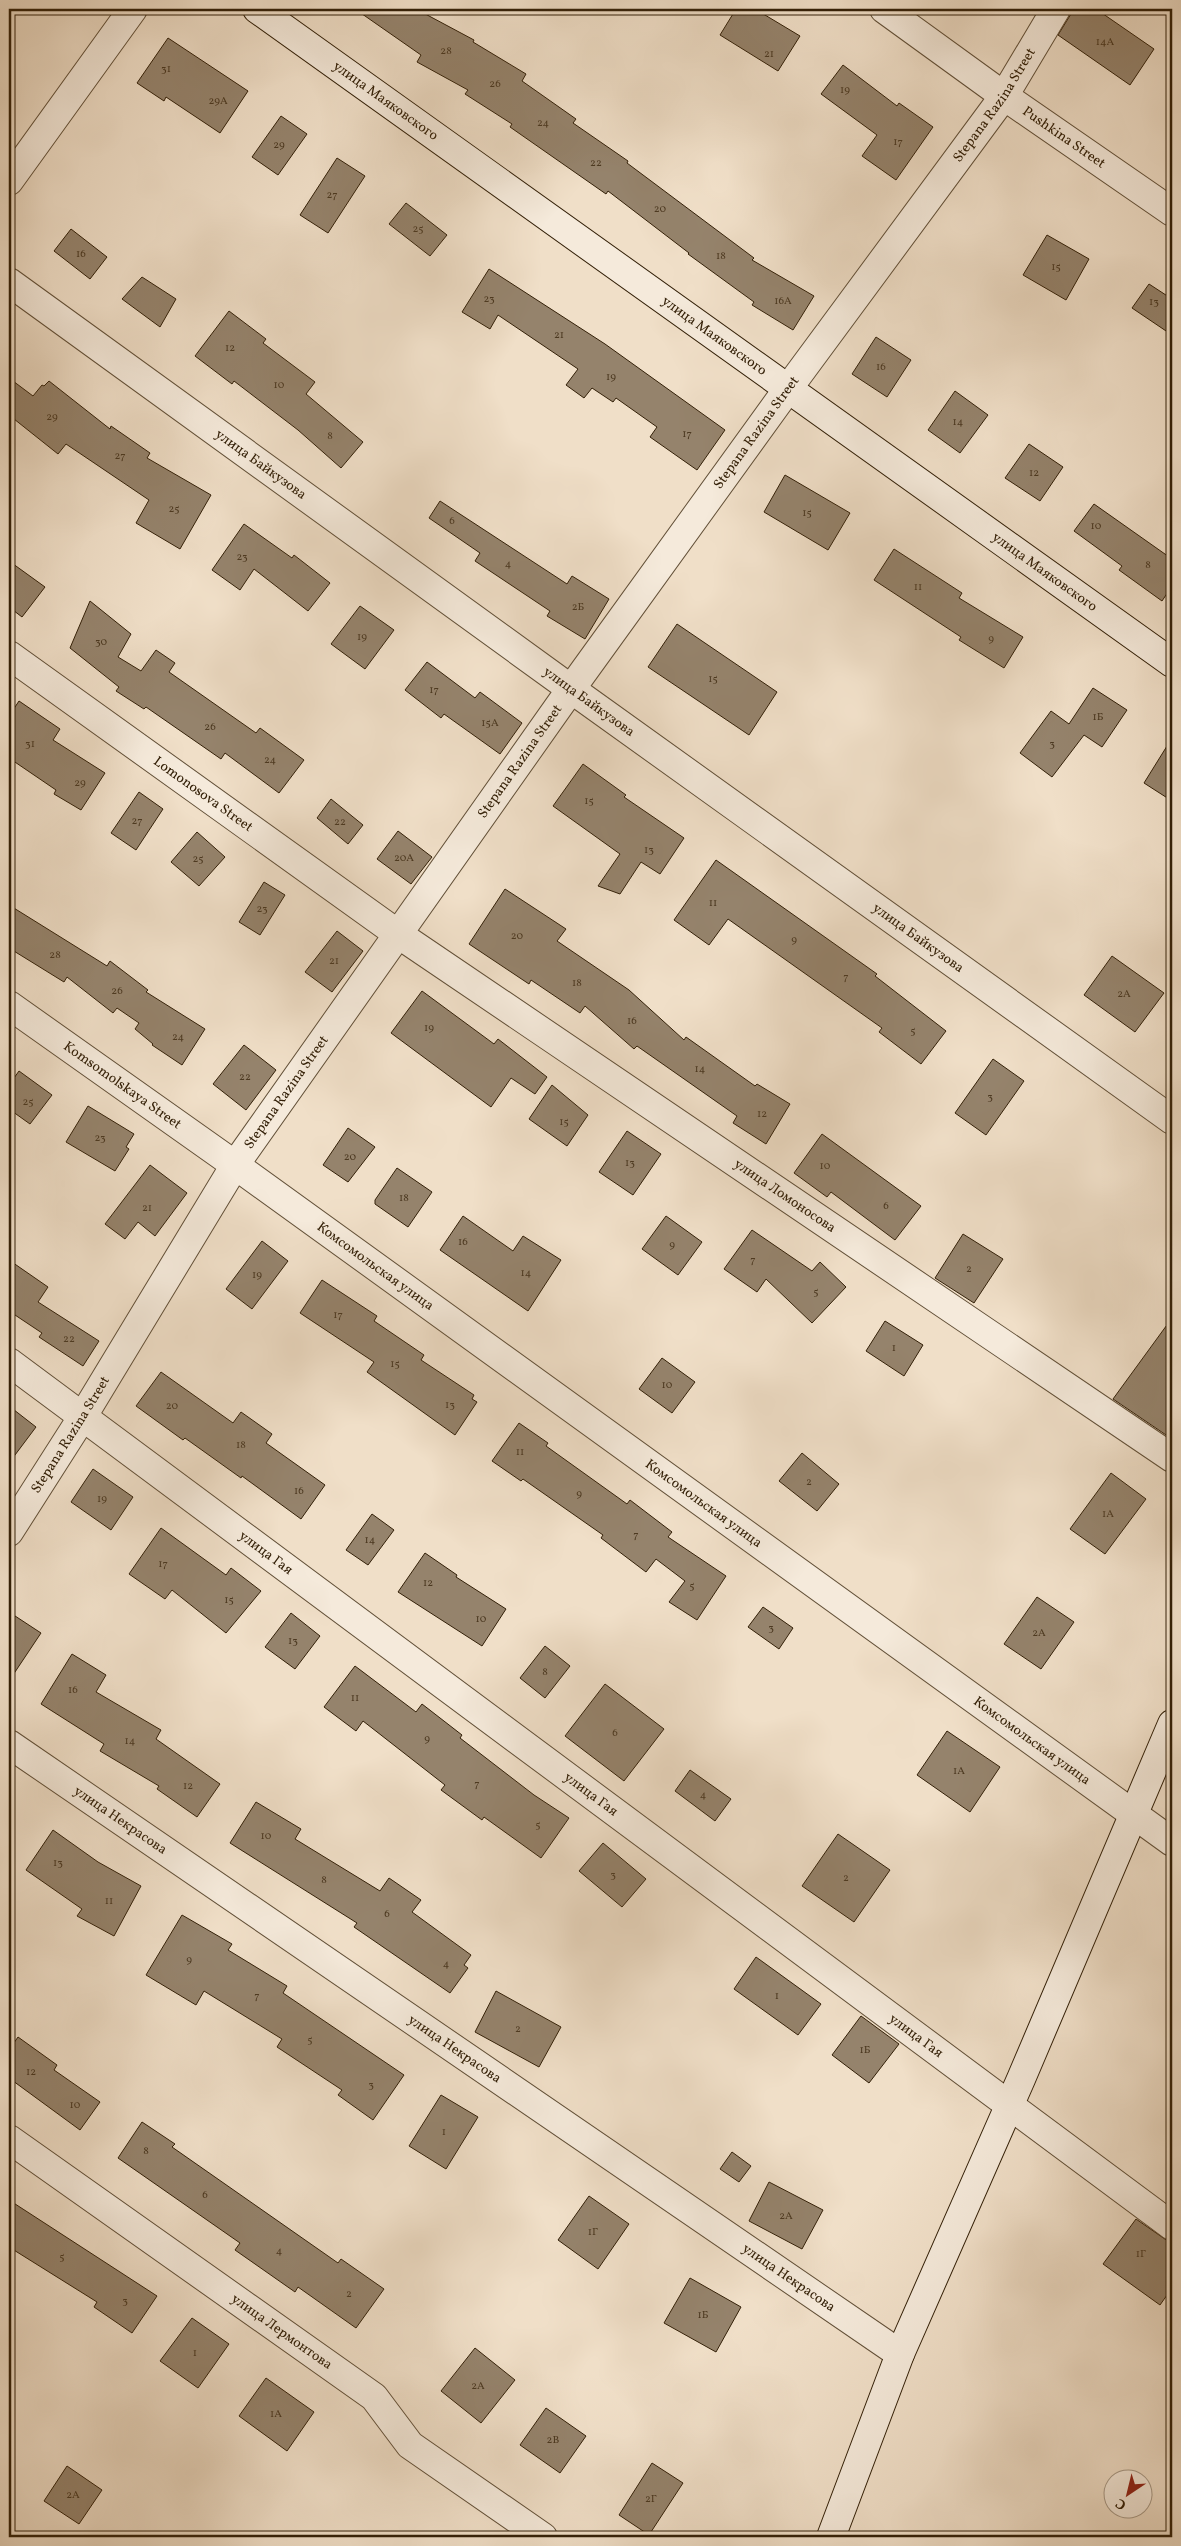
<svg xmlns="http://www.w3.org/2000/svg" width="1181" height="2546" font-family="Vollkorn,serif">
<rect width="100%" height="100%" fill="#f0dfc8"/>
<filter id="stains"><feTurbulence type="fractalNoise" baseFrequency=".004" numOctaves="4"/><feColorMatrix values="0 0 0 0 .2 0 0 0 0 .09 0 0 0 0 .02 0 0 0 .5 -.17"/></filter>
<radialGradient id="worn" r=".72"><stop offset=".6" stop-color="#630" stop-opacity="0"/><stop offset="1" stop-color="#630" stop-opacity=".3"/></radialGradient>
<g fill="#95836c" stroke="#332008">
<polygon points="355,9 416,9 474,40 473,42 526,74 522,81 576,119 573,123 628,161 627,163 754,258 752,260 814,296 793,330 752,305 754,302 688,254 689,253 608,191 606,194 510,127 512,124 465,94 468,90 417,62 421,55"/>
<polygon points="736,9 755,9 800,36 778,71 720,35"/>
<polygon points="1074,9 1096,9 1154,49 1130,85 1058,35"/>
<polygon points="168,38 248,91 220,133 166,97 164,101 137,83"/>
<polygon points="843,65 897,106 899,103 933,127 896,180 862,156 877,135 821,94"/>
<polygon points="281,116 307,134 278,175 252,157"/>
<polygon points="337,158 365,176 328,233 300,215"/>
<polygon points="406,203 447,235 430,256 389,224"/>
<polygon points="71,229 107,257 90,279 54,251"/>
<polygon points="1047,235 1089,259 1066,300 1023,275"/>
<polygon points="489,269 605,344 725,430 697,470 650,437 657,427 616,398 613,402 592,388 584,398 566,385 578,369 498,315 490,329 462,312"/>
<polygon points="142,277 176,299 160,327 122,299"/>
<polygon points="1149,284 1172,299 1172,335 1132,308"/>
<polygon points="229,311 266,339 263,343 315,382 306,394 363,442 341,468 298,430 234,381 232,384 195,356"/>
<polygon points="876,337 911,360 887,397 852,374"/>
<polygon points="9,378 33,396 42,385 44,386 49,381 110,429 111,426 150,453 147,458 211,495 180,549 136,523 149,500 66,444 58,454 9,415"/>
<polygon points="955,391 988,415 960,453 928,430"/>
<polygon points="1029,444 1063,467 1040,501 1005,478"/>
<polygon points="785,475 850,513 828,550 764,512"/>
<polygon points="440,501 567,584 572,576 609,599 585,639 547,616 550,611 475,561 480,553 429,518"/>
<polygon points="1094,504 1172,559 1172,586 1162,601 1119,570 1122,566 1074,531"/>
<polygon points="244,524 292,558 294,555 330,583 308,611 254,569 240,590 212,570"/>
<polygon points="894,549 962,593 959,598 1023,637 1004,668 959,640 961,637 874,580"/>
<polygon points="9,561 45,587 22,617 9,607"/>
<polygon points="90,601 131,634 118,657 141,671 156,650 175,663 169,672 256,733 260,728 304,760 279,793 225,753 221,759 146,707 144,709 116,691 119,687 70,648"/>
<polygon points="360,606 394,630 365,669 331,644"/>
<polygon points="677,624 777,692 749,735 648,667"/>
<polygon points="427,662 475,698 480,692 522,723 500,754 444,714 441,718 405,690"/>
<polygon points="1093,688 1127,710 1102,747 1084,735 1052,777 1020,753 1051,711 1069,724"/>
<polygon points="19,701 60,729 53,740 105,773 81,810 54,794 56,790 9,758 9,716"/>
<polygon points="1172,738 1172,801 1144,783"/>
<polygon points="583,764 626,795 624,797 684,838 660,874 641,862 620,894 598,886 620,854 553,806"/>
<polygon points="139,792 163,809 136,850 111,833"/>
<polygon points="331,799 363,825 348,844 317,818"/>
<polygon points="398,831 432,857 411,884 377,859"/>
<polygon points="197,832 225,857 199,886 171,862"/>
<polygon points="716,860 877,974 875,976 946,1031 921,1064 879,1032 882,1028 728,919 709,945 674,920"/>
<polygon points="264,882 285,895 260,935 239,922"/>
<polygon points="505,889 566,929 557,941 629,990 684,1040 686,1037 755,1086 757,1084 790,1104 766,1144 733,1123 737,1116 637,1046 634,1049 585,1006 580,1013 531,980 529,984 469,944"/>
<polygon points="9,905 107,966 110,961 148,990 146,992 205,1029 182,1065 152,1045 153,1044 135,1029 139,1023 117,1008 113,1013 67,977 64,982 9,948"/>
<polygon points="337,931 363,951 332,992 305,972"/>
<polygon points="1112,956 1164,993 1135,1032 1084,995"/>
<polygon points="422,991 494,1044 498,1039 547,1077 535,1094 511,1078 491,1107 391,1033"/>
<polygon points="244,1045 276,1070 246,1110 213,1084"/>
<polygon points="993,1059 1024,1081 986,1135 955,1113"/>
<polygon points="19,1071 52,1095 30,1124 9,1109 9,1085"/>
<polygon points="552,1085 588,1115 567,1146 529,1119"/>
<polygon points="88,1106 134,1134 126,1147 129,1149 115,1171 66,1142"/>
<polygon points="348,1128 375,1147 348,1182 323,1165"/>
<polygon points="627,1131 661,1154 633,1195 599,1172"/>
<polygon points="822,1134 921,1206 895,1240 831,1192 827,1197 794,1173"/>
<polygon points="150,1165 187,1193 155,1236 138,1222 125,1239 105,1224"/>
<polygon points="397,1168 432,1192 408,1227 375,1204 375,1200"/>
<polygon points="463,1216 513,1251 523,1236 561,1260 528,1311 440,1250"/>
<polygon points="666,1216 702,1242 678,1275 642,1249"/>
<polygon points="752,1230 812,1271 820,1262 846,1287 812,1323 766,1279 757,1292 724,1269"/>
<polygon points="963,1234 1003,1259 974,1303 935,1278"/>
<polygon points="262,1241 288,1261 252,1309 226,1289"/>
<polygon points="9,1260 48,1287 38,1302 99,1341 83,1366 39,1337 42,1333 9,1311"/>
<polygon points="322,1280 377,1316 374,1321 424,1355 421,1360 474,1395 472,1399 477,1402 455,1435 367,1372 374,1362 300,1313"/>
<polygon points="1172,1318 1172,1432 1169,1437 1113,1399"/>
<polygon points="885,1321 923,1345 904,1376 866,1351"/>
<polygon points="662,1358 695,1382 672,1413 639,1389"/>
<polygon points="161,1372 233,1423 241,1412 272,1434 266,1443 325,1485 301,1519 242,1476 241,1478 185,1438 183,1440 136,1406"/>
<polygon points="9,1406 36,1427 9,1463"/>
<polygon points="519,1423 548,1443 546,1446 627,1504 630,1500 672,1532 668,1537 726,1576 697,1620 669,1602 685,1581 656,1559 646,1572 601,1538 603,1535 523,1479 521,1481 492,1461"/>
<polygon points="802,1453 839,1484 817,1511 779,1481"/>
<polygon points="93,1469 133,1497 111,1530 71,1502"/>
<polygon points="1111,1473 1146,1499 1105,1554 1070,1529"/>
<polygon points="372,1514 394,1530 368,1565 346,1550"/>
<polygon points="161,1528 226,1575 231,1568 261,1591 226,1633 172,1590 165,1599 129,1574"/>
<polygon points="425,1553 457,1575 456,1577 506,1609 482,1646 398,1592"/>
<polygon points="1037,1597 1074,1622 1041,1669 1004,1644"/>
<polygon points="763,1607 793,1628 779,1649 748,1627"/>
<polygon points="9,1612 41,1633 9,1681"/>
<polygon points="291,1613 320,1636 295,1669 265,1647"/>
<polygon points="545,1646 570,1666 545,1698 520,1678"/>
<polygon points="72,1654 106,1675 96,1692 161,1730 156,1739 220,1784 197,1817 157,1789 159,1786 100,1751 104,1744 41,1704"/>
<polygon points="355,1666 416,1712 422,1704 462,1735 460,1738 534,1795 569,1818 541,1858 484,1817 482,1820 441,1790 445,1785 363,1721 356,1731 324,1707"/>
<polygon points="605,1684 664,1729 624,1781 565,1736"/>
<polygon points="947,1731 1000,1767 970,1812 917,1775"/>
<polygon points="690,1770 731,1799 715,1821 675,1791"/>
<polygon points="256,1802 301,1829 295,1839 380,1891 389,1878 421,1900 412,1912 471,1955 464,1965 468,1968 450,1993 354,1927 357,1923 230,1843"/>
<polygon points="53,1830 98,1862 141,1886 114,1936 77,1916 82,1909 26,1870"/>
<polygon points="838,1834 890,1870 854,1922 802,1886"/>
<polygon points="603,1843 646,1879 622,1907 579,1871"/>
<polygon points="182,1915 232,1944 228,1950 287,1986 283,1993 404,2075 373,2120 338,2095 342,2090 277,2047 282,2039 204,1991 196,2005 146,1975"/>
<polygon points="756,1957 821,2004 798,2035 734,1989"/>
<polygon points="496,1991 561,2027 539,2067 475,2032"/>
<polygon points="861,2016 899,2044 869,2083 832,2055"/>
<polygon points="18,2037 57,2065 54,2070 100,2102 80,2130 9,2078 9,2050"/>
<polygon points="441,2095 478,2117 446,2169 409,2146"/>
<polygon points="142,2122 175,2144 172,2147 338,2263 341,2259 384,2289 356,2328 298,2287 295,2292 235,2250 240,2243 118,2158"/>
<polygon points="732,2152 751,2166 739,2182 720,2169"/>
<polygon points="769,2182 823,2210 802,2249 749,2221"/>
<polygon points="589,2196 629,2224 598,2269 558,2240"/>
<polygon points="9,2200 157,2296 132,2333 94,2307 97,2302 9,2247"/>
<polygon points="1136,2219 1172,2244 1172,2288 1160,2305 1103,2264"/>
<polygon points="690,2278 741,2307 716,2352 664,2323"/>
<polygon points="192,2318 229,2344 198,2388 160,2361"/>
<polygon points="475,2348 515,2380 481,2423 441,2391"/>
<polygon points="266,2378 314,2412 287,2451 239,2416"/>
<polygon points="546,2408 586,2436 560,2473 520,2445"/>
<polygon points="652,2463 683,2483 649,2535 619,2515"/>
<polygon points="67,2466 102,2490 79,2524 44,2501"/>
</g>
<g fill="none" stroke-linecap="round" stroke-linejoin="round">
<g stroke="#625038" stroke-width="30">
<g id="street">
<path id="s1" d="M884,9l120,87 168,116"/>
<polyline points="9,181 133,9"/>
<path id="s2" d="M9,282l562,407 601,431"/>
<path id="s3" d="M9,655l389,279 774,524"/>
<path id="s4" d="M9,1005l226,160 937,677"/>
<path id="s5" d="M9,1362l1163,864"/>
<path id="s6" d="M9,1532l74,-116 152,-251 336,-476 216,-299 217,-294 52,-87"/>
<path id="s7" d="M9,1744l891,610"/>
<path id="s8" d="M9,2139l365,258 36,48 133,92"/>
</g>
</g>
<g stroke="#332008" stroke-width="30">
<g id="secondary">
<path id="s9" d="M257,9l915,654"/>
<polyline points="831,2537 900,2354 1021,2079 1172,1724"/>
</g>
</g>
<use href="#street" stroke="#f5eadb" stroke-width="28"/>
<use href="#secondary" stroke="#f5eadb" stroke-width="28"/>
</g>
<g text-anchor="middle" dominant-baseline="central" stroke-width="4" stroke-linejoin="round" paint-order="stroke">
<g font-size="11" fill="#4c3921">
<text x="1105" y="42">14А</text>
<text x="446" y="51">28</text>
<text x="769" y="54">21</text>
<text x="166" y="69">31</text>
<text x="495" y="84">26</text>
<text x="845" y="90">19</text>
<text x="218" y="101">29А</text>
<text x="543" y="123">24</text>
<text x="898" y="142">17</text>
<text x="279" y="145">29</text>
<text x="596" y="163">22</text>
<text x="332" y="195">27</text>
<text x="660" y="209">20</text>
<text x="418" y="229">25</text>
<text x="81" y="254">16</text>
<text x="721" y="256">18</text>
<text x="1056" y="267">15</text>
<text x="489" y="299">23</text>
<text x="783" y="301">16А</text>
<text x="1154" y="302">13</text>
<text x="559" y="335">21</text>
<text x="230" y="348">12</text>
<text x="881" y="367">16</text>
<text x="611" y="377">19</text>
<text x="279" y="385">10</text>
<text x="52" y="417">29</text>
<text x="958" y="422">14</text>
<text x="687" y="434">17</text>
<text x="330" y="436">8</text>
<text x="120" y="456">27</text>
<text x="1034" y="473">12</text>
<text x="174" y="509">25</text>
<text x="807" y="513">15</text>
<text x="452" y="521">6</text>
<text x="1096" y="526">10</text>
<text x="242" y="557">23</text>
<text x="508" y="564">4</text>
<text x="1148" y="565">8</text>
<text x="918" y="587">11</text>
<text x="578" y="607">2Б</text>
<text x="362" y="637">19</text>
<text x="991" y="639">9</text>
<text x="101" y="642">30</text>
<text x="713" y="679">15</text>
<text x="434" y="690">17</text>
<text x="1098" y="717">1Б</text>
<text x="490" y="723">15А</text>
<text x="210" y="727">26</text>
<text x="30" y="744">31</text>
<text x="1052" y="744">3</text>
<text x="270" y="760">24</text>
<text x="80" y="783">29</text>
<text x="589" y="801">15</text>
<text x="137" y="821">27</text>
<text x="340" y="822">22</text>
<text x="649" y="850">13</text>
<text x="404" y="858">20А</text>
<text x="198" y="859">25</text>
<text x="713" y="903">11</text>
<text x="262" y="909">23</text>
<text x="517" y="936">20</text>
<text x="794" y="940">9</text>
<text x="55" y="955">28</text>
<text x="334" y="961">21</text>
<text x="846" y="977">7</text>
<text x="577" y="983">18</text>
<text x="117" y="991">26</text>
<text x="1124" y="994">2А</text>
<text x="632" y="1021">16</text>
<text x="429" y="1028">19</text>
<text x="913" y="1031">5</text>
<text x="178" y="1037">24</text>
<text x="700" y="1069">14</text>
<text x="245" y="1077">22</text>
<text x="990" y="1097">3</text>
<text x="28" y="1102">25</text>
<text x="762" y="1114">12</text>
<text x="564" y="1122">15</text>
<text x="100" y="1138">23</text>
<text x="350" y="1157">20</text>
<text x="630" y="1163">13</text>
<text x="825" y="1166">10</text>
<text x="404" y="1198">18</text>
<text x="886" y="1206">6</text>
<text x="147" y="1208">21</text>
<text x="463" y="1242">16</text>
<text x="672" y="1245">9</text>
<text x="753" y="1260">7</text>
<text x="969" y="1269">2</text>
<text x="526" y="1273">14</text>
<text x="257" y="1275">19</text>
<text x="816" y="1292">5</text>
<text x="338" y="1315">17</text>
<text x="69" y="1339">22</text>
<text x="894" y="1348">1</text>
<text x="395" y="1364">15</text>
<text x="667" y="1385">10</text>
<text x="450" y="1405">13</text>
<text x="172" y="1406">20</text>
<text x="241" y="1445">18</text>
<text x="520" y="1452">11</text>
<text x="809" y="1482">2</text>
<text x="299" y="1491">16</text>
<text x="579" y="1494">9</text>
<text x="102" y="1499">19</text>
<text x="1108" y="1514">1А</text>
<text x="636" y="1535">7</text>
<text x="370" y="1540">14</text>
<text x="163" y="1564">17</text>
<text x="428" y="1583">12</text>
<text x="692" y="1586">5</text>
<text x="229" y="1600">15</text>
<text x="481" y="1619">10</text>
<text x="771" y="1628">3</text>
<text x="1039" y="1633">2А</text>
<text x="293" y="1641">13</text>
<text x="545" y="1672">8</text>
<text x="73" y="1690">16</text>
<text x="355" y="1698">11</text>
<text x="615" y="1733">6</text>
<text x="427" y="1739">9</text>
<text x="130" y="1741">14</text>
<text x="959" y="1771">1А</text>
<text x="477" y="1784">7</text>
<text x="188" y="1786">12</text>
<text x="703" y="1795">4</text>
<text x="538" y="1825">5</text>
<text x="266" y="1836">10</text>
<text x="58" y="1863">13</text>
<text x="613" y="1875">3</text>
<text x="846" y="1878">2</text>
<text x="324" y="1880">8</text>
<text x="109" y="1901">11</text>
<text x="387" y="1914">6</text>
<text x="189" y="1960">9</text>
<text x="446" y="1964">4</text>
<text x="257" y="1996">7</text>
<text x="777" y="1996">1</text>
<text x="518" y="2029">2</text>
<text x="310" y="2040">5</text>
<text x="865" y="2050">1Б</text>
<text x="31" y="2072">12</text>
<text x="371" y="2085">3</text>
<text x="75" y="2105">10</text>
<text x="444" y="2132">1</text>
<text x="146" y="2151">8</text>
<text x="205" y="2195">6</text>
<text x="786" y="2216">2А</text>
<text x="593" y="2232">1Г</text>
<text x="279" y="2251">4</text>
<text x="1141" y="2254">1Г</text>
<text x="62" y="2257">5</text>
<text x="349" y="2294">2</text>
<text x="125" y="2301">3</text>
<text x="703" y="2315">1Б</text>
<text x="195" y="2353">1</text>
<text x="478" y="2386">2А</text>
<text x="276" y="2414">1А</text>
<text x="553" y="2440">2В</text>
<text x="73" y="2495">2А</text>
<text x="651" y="2499">2Г</text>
</g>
<g font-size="14" fill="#332008" stroke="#f5eadb">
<text stroke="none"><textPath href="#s9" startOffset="158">улица Маяковского</textPath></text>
<text stroke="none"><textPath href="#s6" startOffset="1735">Stepana Razina Street</textPath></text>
<text stroke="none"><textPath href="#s1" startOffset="221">Pushkina Street</textPath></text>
<text stroke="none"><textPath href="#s9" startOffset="562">улица Маяковского</textPath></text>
<text stroke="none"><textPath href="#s6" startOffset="1330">Stepana Razina Street</textPath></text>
<text stroke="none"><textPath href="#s2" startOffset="311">улица Байкузова</textPath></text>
<text stroke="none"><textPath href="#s9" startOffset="968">улица Маяковского</textPath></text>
<text stroke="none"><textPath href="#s2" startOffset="716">улица Байкузова</textPath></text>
<text stroke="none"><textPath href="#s6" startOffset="925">Stepana Razina Street</textPath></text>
<text stroke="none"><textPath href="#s3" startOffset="239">Lomonosova Street</textPath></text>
<text stroke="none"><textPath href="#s2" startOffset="1121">улица Байкузова</textPath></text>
<text stroke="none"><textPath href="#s4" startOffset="139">Komsomolskaya Street</textPath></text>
<text stroke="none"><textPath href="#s6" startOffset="520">Stepana Razina Street</textPath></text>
<text stroke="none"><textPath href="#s3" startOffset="946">улица Ломоносова</textPath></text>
<text stroke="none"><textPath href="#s4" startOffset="450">Комсомольская улица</textPath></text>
<text stroke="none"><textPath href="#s6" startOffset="115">Stepana Razina Street</textPath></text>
<text stroke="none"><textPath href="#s4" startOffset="855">Комсомольская улица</textPath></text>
<text stroke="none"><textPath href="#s5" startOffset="320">улица Гая</textPath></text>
<text stroke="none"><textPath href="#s4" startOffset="1260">Комсомольская улица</textPath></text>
<text stroke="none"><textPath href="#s5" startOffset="725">улица Гая</textPath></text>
<text stroke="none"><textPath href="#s7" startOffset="135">улица Некрасова</textPath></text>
<text stroke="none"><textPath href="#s5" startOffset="1130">улица Гая</textPath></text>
<text stroke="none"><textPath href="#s7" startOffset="540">улица Некрасова</textPath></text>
<text stroke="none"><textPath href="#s7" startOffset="945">улица Некрасова</textPath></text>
<text stroke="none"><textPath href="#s8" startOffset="334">улица Лермонтова</textPath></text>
</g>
</g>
<rect width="1181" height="2546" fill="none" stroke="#f0dfc8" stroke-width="30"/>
<rect x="10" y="10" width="1161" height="2526" fill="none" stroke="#332008" stroke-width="2.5"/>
<rect x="15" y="15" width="1151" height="2516" fill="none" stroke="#332008"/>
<g transform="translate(1128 2494) rotate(215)"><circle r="24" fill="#f5eadb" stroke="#a79987"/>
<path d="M0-4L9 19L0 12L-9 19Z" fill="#8f2418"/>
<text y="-8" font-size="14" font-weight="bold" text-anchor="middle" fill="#332008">С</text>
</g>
<rect width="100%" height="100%" filter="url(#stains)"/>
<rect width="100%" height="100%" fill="url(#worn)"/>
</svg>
